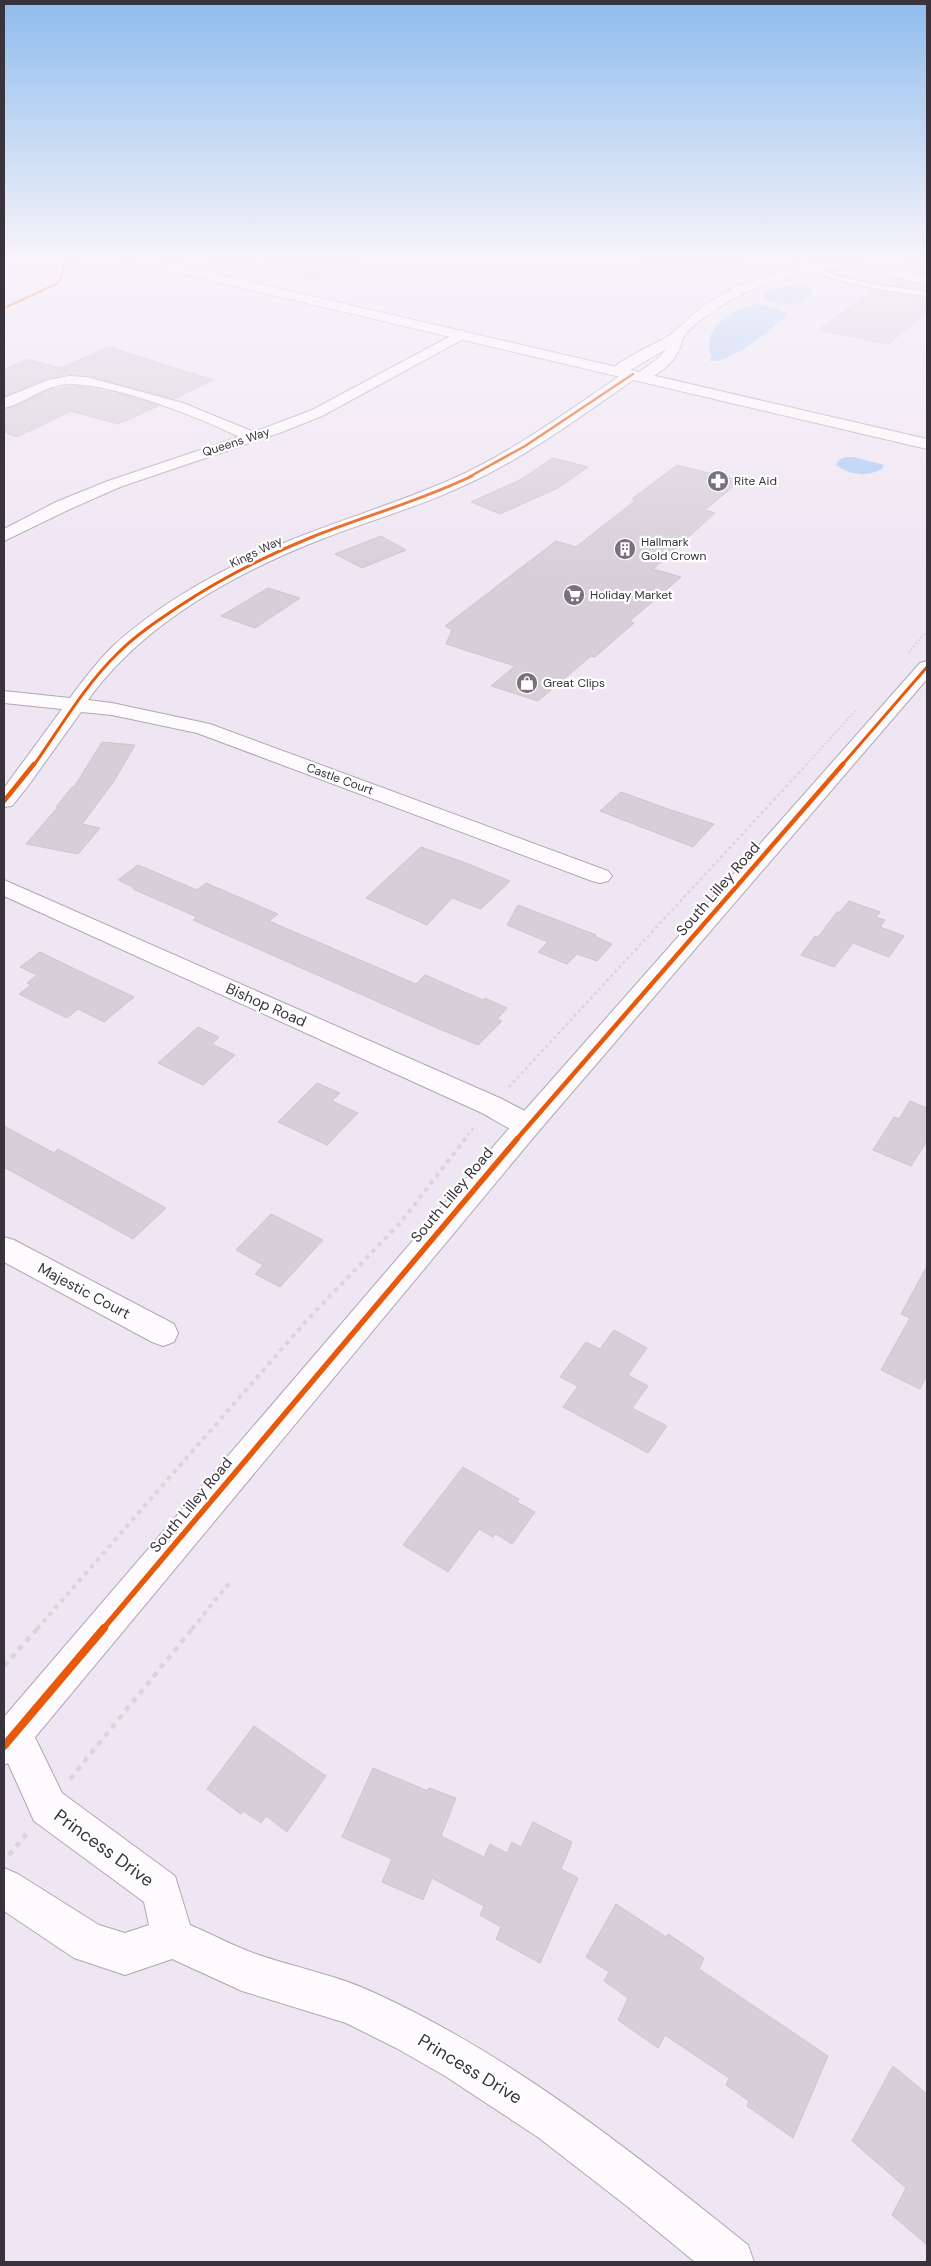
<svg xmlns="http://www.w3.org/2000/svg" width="931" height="2266" font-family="'DM Sans',sans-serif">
<rect width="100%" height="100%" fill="#efe6f3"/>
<g fill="#f6ced6">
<polygon points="195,256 257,256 237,266"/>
<polygon points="281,256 367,256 313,281 253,268"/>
<polygon points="615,256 745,256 733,264 644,261"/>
</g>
<g fill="#a9c9f4">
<path d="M796,284l13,2 4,4c-7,21 -33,15 -49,9v-5l13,-6z"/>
<path d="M757,304l21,5 9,5c-11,14 -60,51 -77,47l2,-4c-14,-27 22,-50 45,-53z"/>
<path d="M845,457h9l30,8 -2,4c-15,8 -32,6 -46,-4l3,-5z"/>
</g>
<g fill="#d7cfd8" stroke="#cec4cd">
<polygon points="921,256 927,256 927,274 902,270"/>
<polygon points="890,278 927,286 927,290 882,284"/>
<polygon points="874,290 927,298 927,313 888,344 818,330"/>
<polygon points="109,347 213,380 174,399 87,375 69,374 47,378 4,396 4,370 27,359 60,368"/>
<polygon points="78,386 124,395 158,406 118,424 71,411 17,437 4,432 4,410 53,389"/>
<polygon points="553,458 588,467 558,488 500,514 471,502 520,480"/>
<polygon points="677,465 740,481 705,510 715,513 653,569 681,577 630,621 634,623 595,657 591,656 538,701 491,686 515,666 446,644 452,630 445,626 556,541 576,547 636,500 632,499"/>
<polygon points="381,536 406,550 362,568 335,554"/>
<polygon points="268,588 300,598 255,628 221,616"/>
<polygon points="102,742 135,745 114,781 82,824 100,828 78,854 26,844 58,807 56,807 72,787 74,787"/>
<polygon points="621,792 671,810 714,824 693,847 600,811"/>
<polygon points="421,847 466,863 510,881 481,909 452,898 427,925 366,898"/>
<polygon points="138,865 197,890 206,883 278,914 269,921 416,984 425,975 483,1000 485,998 507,1008 497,1019 502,1021 478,1045 437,1028 193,920 197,917 133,889 135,888 118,880"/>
<polygon points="849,901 880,912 876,917 885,920 880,927 904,936 889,957 853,943 834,967 801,955 815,936 818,937 837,912 840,912"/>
<polygon points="518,905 596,935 594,936 612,944 597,961 577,954 567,964 538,952 548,942 507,925"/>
<polygon points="40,952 79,971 134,997 104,1022 78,1009 67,1018 19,994 31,985 27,983 37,975 20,967"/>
<polygon points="198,1027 219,1037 212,1044 235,1055 203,1085 158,1063"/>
<polygon points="317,1083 340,1093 332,1101 358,1113 327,1145 278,1122"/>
<polygon points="910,1101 927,1108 927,1141 911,1166 873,1150 894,1117 899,1119"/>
<polygon points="4,1126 54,1153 58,1149 166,1208 133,1239 4,1167"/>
<polygon points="271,1214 323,1240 280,1287 255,1274 263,1265 236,1250"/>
<polygon points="927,1266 927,1375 920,1389 881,1370 910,1318 901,1314"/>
<polygon points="614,1330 647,1348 628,1375 648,1386 632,1408 667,1426 648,1453 563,1407 578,1386 560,1377 586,1342 600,1349"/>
<polygon points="463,1467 519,1499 517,1502 535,1512 512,1544 496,1534 493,1537 479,1529 448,1572 403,1545"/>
<polygon points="254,1726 326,1776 287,1832 266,1816 261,1823 243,1811 241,1814 207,1789"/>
<polygon points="373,1768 428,1791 429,1788 456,1798 441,1836 484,1857 490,1844 507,1853 512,1842 521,1847 533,1822 572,1842 561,1869 578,1878 540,1963 496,1939 501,1927 480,1915 484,1906 432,1878 423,1900 382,1882 392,1859 342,1837"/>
<polygon points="616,1904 666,1937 668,1934 704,1958 699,1969 828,2056 793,2138 747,2106 749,2101 726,2085 729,2078 665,2035 658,2048 618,2020 628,1998 604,1981 609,1972 586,1957"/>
<polygon points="893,2066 927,2094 927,2245 892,2215 906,2188 852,2141"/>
</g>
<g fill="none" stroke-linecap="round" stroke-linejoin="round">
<g stroke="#afa7b2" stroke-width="3">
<path id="lane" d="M794,256h7c26,26 90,30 126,36v4c-35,-5 -111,-13 -133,-40z"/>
</g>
<g stroke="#afa7b2" stroke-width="2">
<g id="street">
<path d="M854,263l73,13v8c-24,-4 -47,-12 -71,-14 -48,-4 -102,13 -141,40 -10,7 -26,17 -32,28 -2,4 -2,9 -5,14 -6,12 -28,32 -42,26 -56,39 -111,80 -173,108 -45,21 -94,35 -141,53 -87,34 -179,84 -234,161l24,3 98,21 398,147 4,5 -4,5 -8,2 -8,-2 -395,-148 -85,-18 -31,-3 -53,74 -16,20 -8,1v-19l58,-79 -58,-6v-12l66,7c13,-18 27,-36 43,-52 55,-50 127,-87 196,-113 47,-18 95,-33 141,-53 63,-28 118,-69 174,-107l-6,2 -7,-4c8,-12 45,-27 59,-36 12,-9 22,-21 35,-30 42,-29 99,-44 149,-42zM666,349l-6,8 -21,15 -10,-1z"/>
<path d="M462,330l7,4 -2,3 -145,79 -40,16 -162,55 -52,23 -64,31v-12l52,-27 52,-21 131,-44c-37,-19 -139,-59 -179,-52 -20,4 -37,19 -56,23v-10l44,-18 21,-4 18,1 96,26 71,29 58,-22z"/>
<path d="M4,880l498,219 36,19 4,7 -4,7c-20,6 -39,-10 -56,-19l-478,-217z"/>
<polygon points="4,1237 14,1240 174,1324 178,1333 174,1342 163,1346 152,1342 4,1262"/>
<path d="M14,1715l13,6 35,72 113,83 15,49c22,9 43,21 66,29 40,14 82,21 121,40 137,63 254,157 371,251l6,17h-59l-67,-55 -89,-69 -94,-62 -49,-28 -50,-25 -104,-32 -70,-32 -47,16 -51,-17 -70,-47v-43l14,6 81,51 26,8 24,-8 -5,-23 -110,-81 -30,-67v-35z"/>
</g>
</g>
<g stroke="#afa7b2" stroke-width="2">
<g id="secondary">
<polygon points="117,256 139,256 927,439 927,449 123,260"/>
<polygon points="927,661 927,679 538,1132 17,1759 4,1765 4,1717 518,1118 920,663"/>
</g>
</g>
<g stroke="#d9d6da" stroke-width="2" stroke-dasharray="2 2" stroke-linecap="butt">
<polyline points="908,653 927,631"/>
<polyline points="806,765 857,709"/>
</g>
<g stroke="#d9d6da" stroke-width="2.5" stroke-dasharray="3 3" stroke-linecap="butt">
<polyline points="509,1087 807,764"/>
<polyline points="464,1140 475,1126"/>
</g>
<g stroke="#d9d6da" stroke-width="4" stroke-dasharray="4.5 4.5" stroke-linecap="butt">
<polyline points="37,1629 308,1319 401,1222 465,1139"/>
<polyline points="192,1629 230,1582"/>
</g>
<g stroke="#d9d6da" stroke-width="4.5" stroke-dasharray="5.5 5.5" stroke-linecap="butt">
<polyline points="4,1666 38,1628"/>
<polyline points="70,1779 193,1628"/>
<polyline points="9,1855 27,1833"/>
</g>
<use href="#lane" fill="#fdfbfd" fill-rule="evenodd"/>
<use href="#street" fill="#fdfbfd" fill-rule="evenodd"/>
<use href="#secondary" fill="#fdfbfd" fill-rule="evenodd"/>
<g stroke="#fff" stroke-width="4.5">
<g id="cycleway-far4">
<polyline points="4,308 56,284 60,280 65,264 78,256"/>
<polyline points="469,477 525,446 633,374"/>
</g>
</g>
<g stroke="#fff" stroke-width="5">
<g id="cycleway-far3">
<path d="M34,765c27,-38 50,-79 84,-112 18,-18 39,-32 60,-46 42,-28 87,-51 134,-70 53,-21 108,-36 160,-61"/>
<polyline points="842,765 927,667"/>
</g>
</g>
<g stroke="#fff" stroke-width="7">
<g id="cycleway-far2">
<polyline points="4,801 34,764"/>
<polyline points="516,1140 843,764"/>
</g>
</g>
<g stroke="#fff" stroke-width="9">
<polyline id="cycleway-far1" points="103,1629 517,1139"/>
</g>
<g stroke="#fff" stroke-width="11">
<polyline id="cycleway" points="4,1746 104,1628"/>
</g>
<use href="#cycleway-far4" stroke="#e8590c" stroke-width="2.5"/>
<use href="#cycleway-far3" stroke="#e8590c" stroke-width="3"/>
<use href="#cycleway-far2" stroke="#e8590c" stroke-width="4.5"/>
<use href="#cycleway-far1" stroke="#e8590c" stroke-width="5.5"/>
<use href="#cycleway" stroke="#e8590c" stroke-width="8"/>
</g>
<linearGradient id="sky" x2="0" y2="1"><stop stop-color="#8fbced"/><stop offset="0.45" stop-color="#f8f4fa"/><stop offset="1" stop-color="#f8f4fa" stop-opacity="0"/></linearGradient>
<rect width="931" height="573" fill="url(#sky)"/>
<defs>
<g id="pharmacy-disc" transform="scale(1.125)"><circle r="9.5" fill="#79727d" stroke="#fff"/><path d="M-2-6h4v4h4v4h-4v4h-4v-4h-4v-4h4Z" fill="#fff"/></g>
<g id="building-disc" transform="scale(1.125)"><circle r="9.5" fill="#79727d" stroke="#fff"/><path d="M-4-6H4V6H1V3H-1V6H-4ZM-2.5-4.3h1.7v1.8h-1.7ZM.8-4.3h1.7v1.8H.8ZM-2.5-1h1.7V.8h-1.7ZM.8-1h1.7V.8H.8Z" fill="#fff"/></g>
<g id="supermarket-disc" transform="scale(1.125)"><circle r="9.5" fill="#79727d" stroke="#fff"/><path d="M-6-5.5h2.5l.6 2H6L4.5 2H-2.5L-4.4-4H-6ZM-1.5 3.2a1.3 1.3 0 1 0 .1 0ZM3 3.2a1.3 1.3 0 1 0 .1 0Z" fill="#fff"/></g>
<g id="shop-disc" transform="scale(1.125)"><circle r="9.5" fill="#79727d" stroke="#fff"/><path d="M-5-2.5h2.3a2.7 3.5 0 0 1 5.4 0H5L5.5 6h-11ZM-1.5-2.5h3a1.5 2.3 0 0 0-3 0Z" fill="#fff"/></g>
</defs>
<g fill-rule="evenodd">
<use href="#pharmacy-disc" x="718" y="481"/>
<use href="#building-disc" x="625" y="549"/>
<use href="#supermarket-disc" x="574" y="595"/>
<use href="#shop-disc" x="527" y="683"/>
</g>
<g text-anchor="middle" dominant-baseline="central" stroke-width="4.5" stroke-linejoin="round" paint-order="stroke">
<g font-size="12" fill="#39333d" stroke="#fff">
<text transform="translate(236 442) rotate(-18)">Queens Way</text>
<text transform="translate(256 552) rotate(-26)">Kings Way</text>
<text transform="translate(340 779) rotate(20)">Castle Court</text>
</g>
<g font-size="12" fill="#39333d" stroke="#fff" text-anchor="start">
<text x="734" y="481">Rite Aid</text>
<text x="641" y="542">Hallmark<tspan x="641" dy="14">Gold Crown</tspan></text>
<text x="590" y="595">Holiday Market</text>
<text x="543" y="683">Great Clips</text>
</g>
<g font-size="15" fill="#39333d" stroke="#fff">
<text transform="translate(718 889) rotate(-49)">South Lilley Road</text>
<text transform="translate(266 1005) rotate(24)">Bishop Road</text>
<text transform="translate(452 1195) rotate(-50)">South Lilley Road</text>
<text transform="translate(84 1291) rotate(28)">Majestic Court</text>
<text transform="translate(191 1505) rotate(-50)">South Lilley Road</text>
</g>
<g font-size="18" fill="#39333d" stroke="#fff">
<text transform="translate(104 1848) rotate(36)">Princess Drive</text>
<text transform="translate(470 2069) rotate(31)">Princess Drive</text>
</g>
</g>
<rect width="931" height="2266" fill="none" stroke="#39333d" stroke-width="10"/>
</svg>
